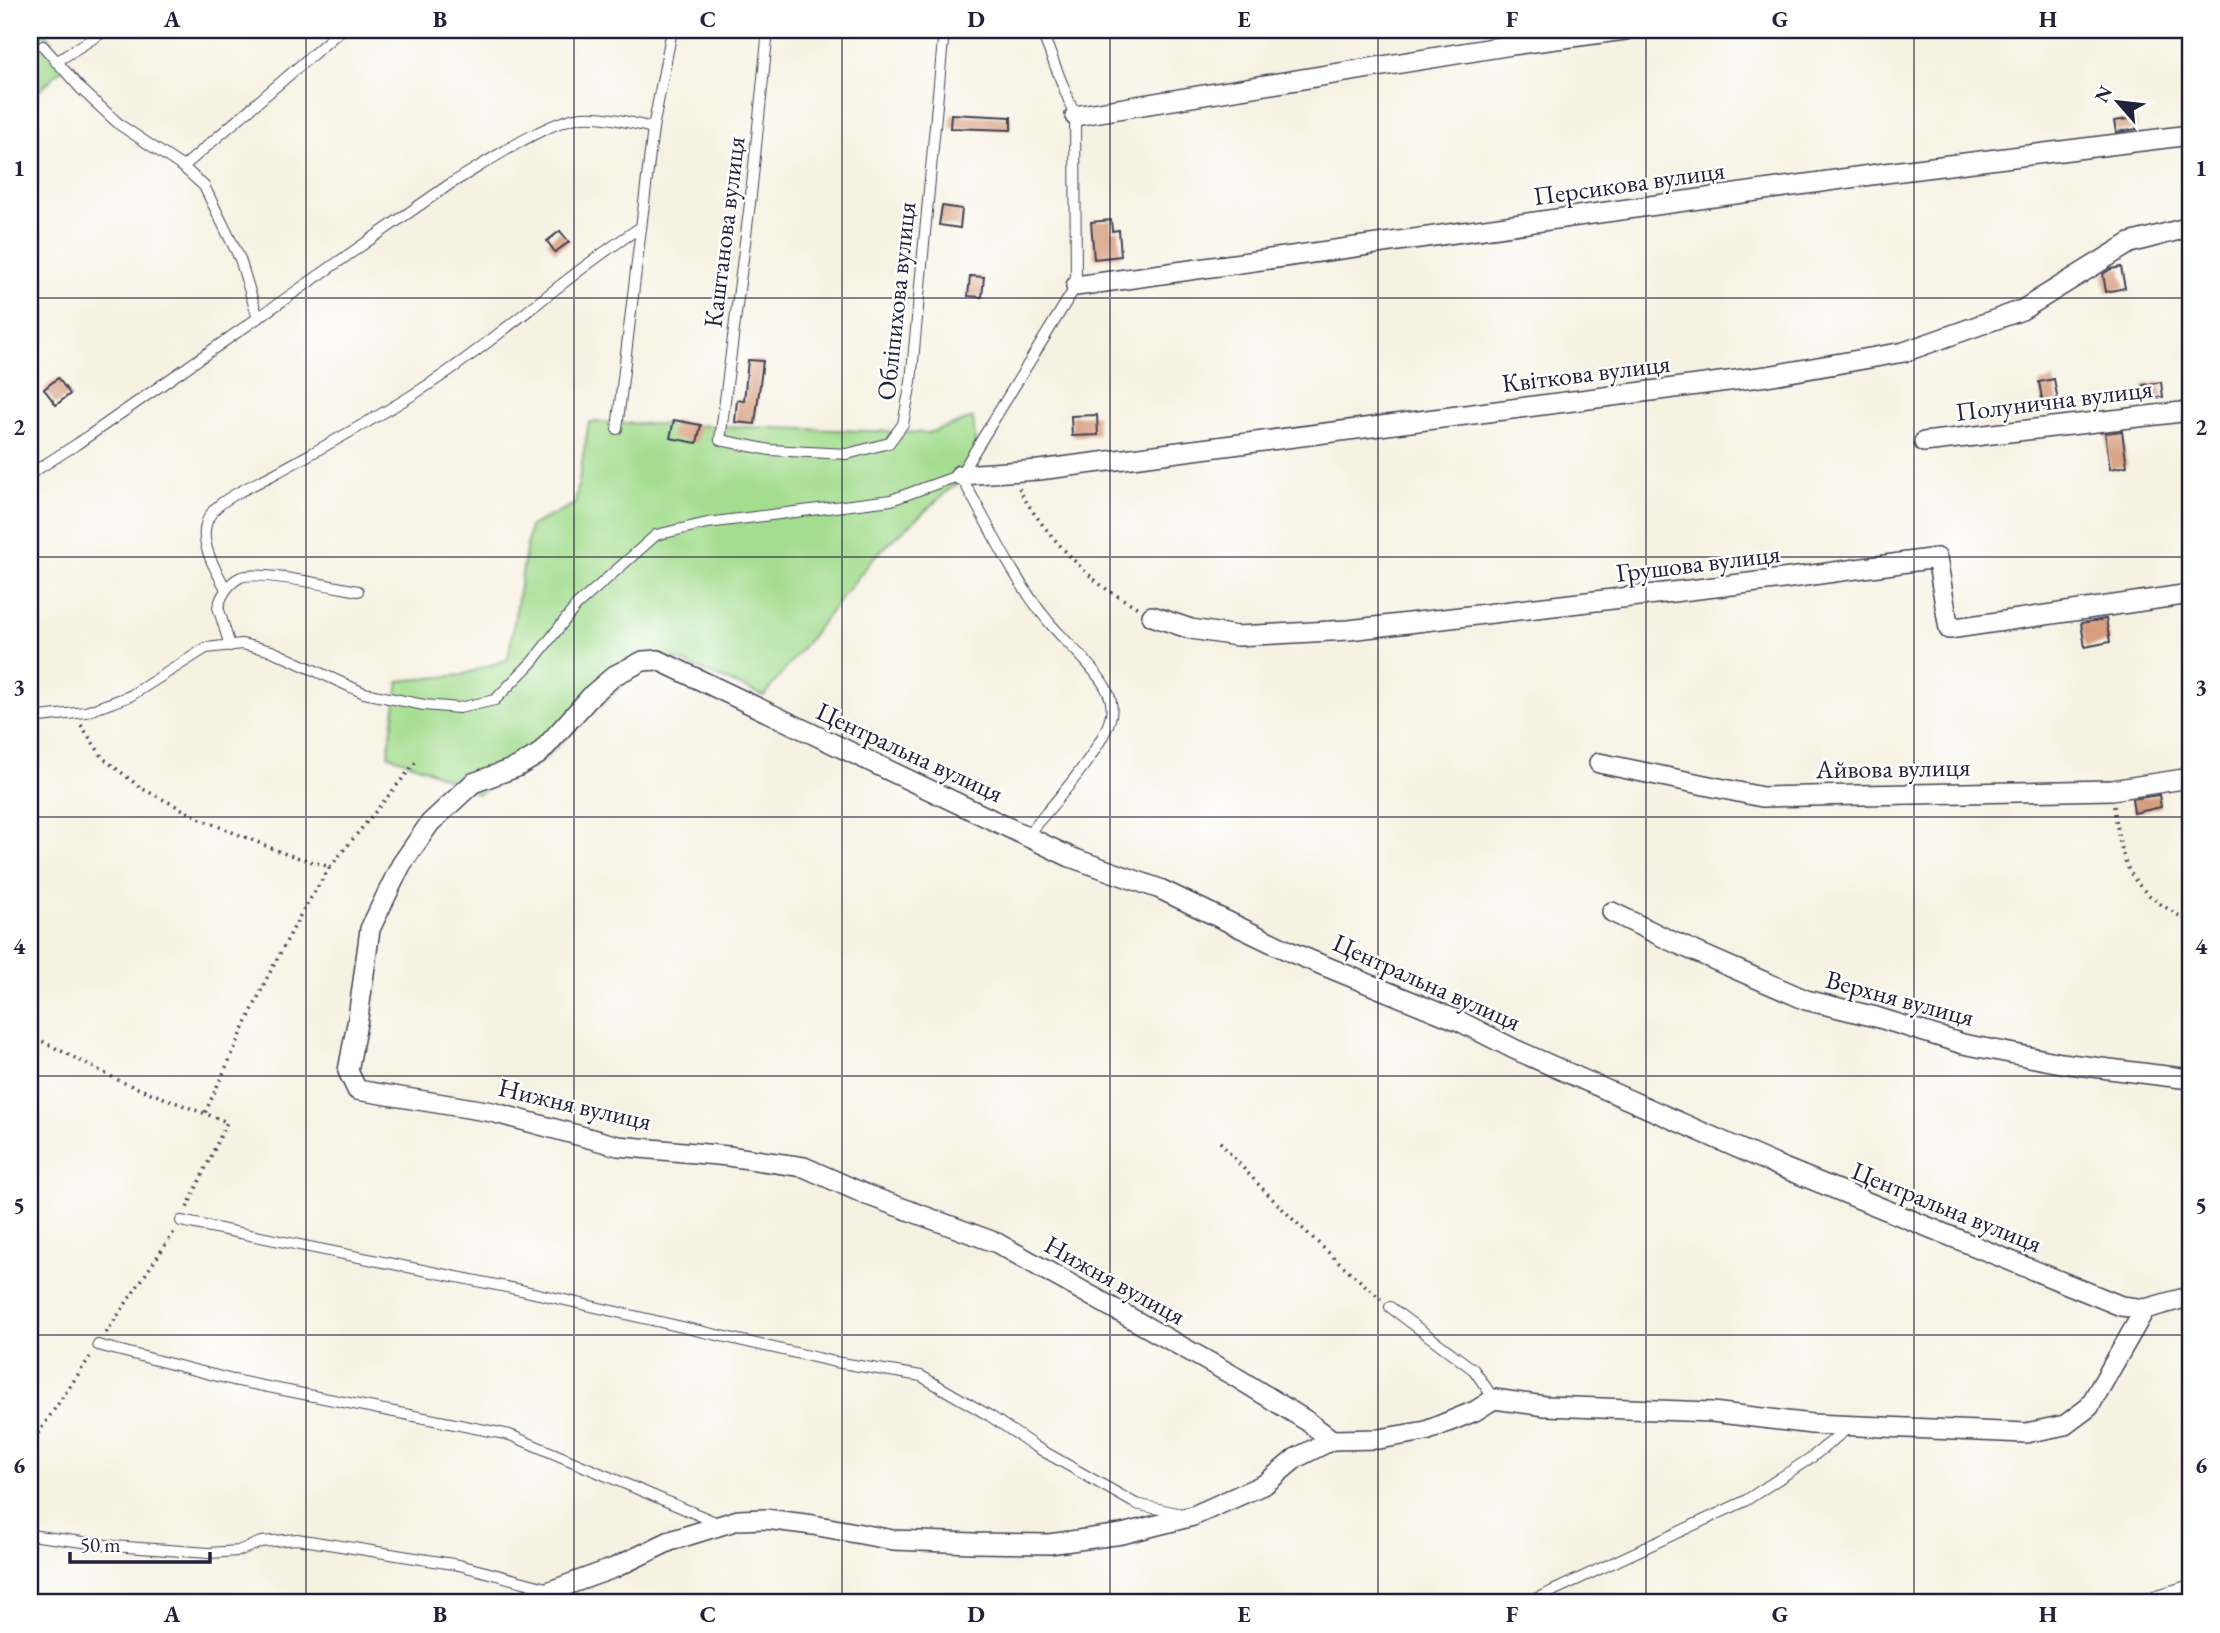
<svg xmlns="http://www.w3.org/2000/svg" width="2220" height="1633" font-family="'EB Garamond',serif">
<rect width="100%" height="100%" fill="#fff"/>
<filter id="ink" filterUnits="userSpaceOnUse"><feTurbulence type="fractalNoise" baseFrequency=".0143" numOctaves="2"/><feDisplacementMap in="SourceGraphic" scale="14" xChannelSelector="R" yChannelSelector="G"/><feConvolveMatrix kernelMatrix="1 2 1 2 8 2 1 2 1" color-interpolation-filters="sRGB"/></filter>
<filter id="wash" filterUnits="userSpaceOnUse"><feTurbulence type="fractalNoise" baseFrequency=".00686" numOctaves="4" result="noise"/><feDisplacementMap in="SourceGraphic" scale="28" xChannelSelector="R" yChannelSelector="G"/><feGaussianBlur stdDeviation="1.57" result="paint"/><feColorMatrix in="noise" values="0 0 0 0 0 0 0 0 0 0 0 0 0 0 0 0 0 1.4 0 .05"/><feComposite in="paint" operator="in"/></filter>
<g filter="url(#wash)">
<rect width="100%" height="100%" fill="#f6f1e1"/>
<g fill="#a4dd8f" stroke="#638065" stroke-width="2">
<polygon points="30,30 44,30 65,66 30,99"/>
<polygon points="973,418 979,477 953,486 874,557 764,696 673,658 631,678 594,710 541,762 478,794 426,769 388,755 399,681 462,675 508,659 530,526 575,504 589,422 928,433"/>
</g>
<g id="blocks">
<g fill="#d69e7f">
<polygon points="951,114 1011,117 1011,130 950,128"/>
<polygon points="2135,118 2137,129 2116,132 2114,121"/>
<polygon points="942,206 962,209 960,228 939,225"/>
<polygon points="1111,220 1112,231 1119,230 1121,256 1094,259 1091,222"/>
<polygon points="560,231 569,242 555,252 547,241"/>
<polygon points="2121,267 2125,288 2106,292 2103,274 2111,269"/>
<polygon points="970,276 984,277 982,297 968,296"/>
<polygon points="748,360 763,361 755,424 735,422 737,400 744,401"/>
<polygon points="58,378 70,394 56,405 44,389"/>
<polygon points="2054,379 2059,407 2044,410 2039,382"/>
<polygon points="2161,382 2163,397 2145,399 2143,385"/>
<polygon points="1097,415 1098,435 1072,436 1071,416"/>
<polygon points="674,420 701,425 697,443 670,438"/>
<polygon points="2122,431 2127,466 2110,469 2105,433"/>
<polygon points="2106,619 2110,642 2085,647 2081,623"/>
<polygon points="2159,795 2161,807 2134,813 2132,799"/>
</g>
</g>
</g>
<g filter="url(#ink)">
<use href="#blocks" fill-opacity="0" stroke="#424154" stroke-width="2"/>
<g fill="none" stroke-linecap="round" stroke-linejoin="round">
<g stroke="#424154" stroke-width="12">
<g id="lane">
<polyline points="768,30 751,195 720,440 770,450 847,454 889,443 903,424 911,382 944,30"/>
<polyline points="43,46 81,89 120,125 183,167 204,186 240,259 258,318"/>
<polyline points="56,62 106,30"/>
<polyline points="183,167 341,30"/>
<polyline points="617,429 653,128 672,30"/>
<path d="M30,474l47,-30 373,-260c33,-19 96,-63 132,-67 22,-2 49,6 71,11"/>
<path d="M960,475c28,48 52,103 88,146 12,15 27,28 40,43 12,14 27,31 23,51 -6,32 -62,95 -85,121"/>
<path d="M226,589c-12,-22 -33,-54 -13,-78 13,-15 45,-28 63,-38 47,-26 94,-51 138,-79 80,-50 148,-116 227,-167"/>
<path d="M230,646l-12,-39c4,-13 10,-24 23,-30 18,-7 94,10 117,14"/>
<polyline points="30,718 86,712 130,696 206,648 242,644 272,651 364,693 424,705 459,708 495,700 532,662 576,606 656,535 707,523 891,500 960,475 1076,286 1075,116 1041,30"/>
<polyline points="181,1221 521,1290 835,1362 921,1376 990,1416 1036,1447 1136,1504 1182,1514"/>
<polyline points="1390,1307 1474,1370 1494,1399"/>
<polyline points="98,1345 233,1380 510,1435 720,1524"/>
<polyline points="30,1535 113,1546 209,1553 238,1551 261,1542 297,1539 459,1565 550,1589"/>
<polyline points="1527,1603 1745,1501 1812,1457 1848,1428"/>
<polyline points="2131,1603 2190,1585"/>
</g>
</g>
<g stroke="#424154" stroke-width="22">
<g id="street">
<polyline points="1075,116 1512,45 1625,30"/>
<polyline points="1076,286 1885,173 2190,135"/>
<polyline points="1924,442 2190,411"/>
<polyline points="960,475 1039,470 1767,376 1904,352 2022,310 2130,243 2190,227"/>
<polyline points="1152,616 1191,629 1237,636 1349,630 1783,579 1937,558 1949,629 2190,594"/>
<polyline points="1599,763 1762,797 2112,790 2190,778"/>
<polyline points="1612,912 1669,940 1806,1000 1876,1017 1963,1044 2061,1063 2190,1079"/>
<polyline points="1332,1440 1307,1421 1234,1376 997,1243 867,1195 804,1167 728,1156 618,1146 492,1112 357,1090 348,1071 358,1018 370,929 401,865 430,823 473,783 517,767 539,754 593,694 615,675 643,661 658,660 1070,857 1160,889 1293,953 1459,1021 1514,1049 1774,1164 2121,1306 2145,1309"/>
<polyline points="517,1603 614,1568 670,1541 738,1520 766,1519 813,1525 893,1540 974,1543 1049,1544 1122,1534 1193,1516 1265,1484 1296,1458 1332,1440 1379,1439 1426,1431 1475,1411 1494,1399 1545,1406 1712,1412 1812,1424 2026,1433 2065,1425 2089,1407 2145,1309 2181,1299 2190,1300"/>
</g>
</g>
<g stroke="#424154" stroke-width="3.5" stroke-dasharray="2 5" stroke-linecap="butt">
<path d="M1019,488c14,31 59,80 86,100 10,7 22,13 33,20"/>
<polyline points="81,725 103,758 141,788 205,821 286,854 330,867 302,912 267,978 204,1115"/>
<path d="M2114,806c9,68 16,82 76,116"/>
<polyline points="330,867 416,762"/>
<polyline points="30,1035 122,1082 227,1122 186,1210"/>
<path d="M1220,1142c49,57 104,108 161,157"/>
<polyline points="106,1333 174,1232"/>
<polyline points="30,1445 90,1357"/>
</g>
<use href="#lane" stroke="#fff" stroke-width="10"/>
<use href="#street" stroke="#fff" stroke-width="19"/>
</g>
</g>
<path fill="none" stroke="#22223b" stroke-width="2" stroke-opacity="0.55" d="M306,30v1573M574,30v1573M842,30v1573M1110,30v1573M1378,30v1573M1646,30v1573M1914,30v1573M30,298h2160M30,557h2160M30,817h2160M30,1076h2160M30,1335h2160"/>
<g text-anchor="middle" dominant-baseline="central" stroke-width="5" stroke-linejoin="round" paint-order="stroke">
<g font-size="26" fill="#22223b" stroke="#fff">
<text transform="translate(1629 183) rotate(-8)">Персикова вулиця</text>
<text transform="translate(724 232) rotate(-83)">Каштанова вулиця</text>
<text transform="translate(896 301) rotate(-84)">Обліпихова вулиця</text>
<text transform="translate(1586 373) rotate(-7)">Квіткова вулиця</text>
<text transform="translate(2054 400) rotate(-7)">Полунична вулиця</text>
<text transform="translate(1698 563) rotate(-7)">Грушова вулиця</text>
<text transform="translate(910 752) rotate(25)">Центральна вулиця</text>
<text transform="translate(1893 768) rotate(-1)">Айвова вулиця</text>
<text transform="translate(1427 982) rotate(24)">Центральна вулиця</text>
<text transform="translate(1900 998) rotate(15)">Верхня вулиця</text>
<text transform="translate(575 1104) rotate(13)">Нижня вулиця</text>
<text transform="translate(1947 1207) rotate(22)">Центральна вулиця</text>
<text transform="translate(1115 1280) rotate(29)">Нижня вулиця</text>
</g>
</g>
<rect width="2220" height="1633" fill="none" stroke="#fff" stroke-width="77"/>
<g transform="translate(2118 102) rotate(298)" stroke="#ffffff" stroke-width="5" paint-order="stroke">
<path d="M0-5L12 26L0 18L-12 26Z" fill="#22223b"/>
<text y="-10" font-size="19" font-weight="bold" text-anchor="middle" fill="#22223b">N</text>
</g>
<path d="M70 1552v10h140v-10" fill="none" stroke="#22223b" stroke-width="3.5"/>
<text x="80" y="1552" font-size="21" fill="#22223b" stroke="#ffffff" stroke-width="5" paint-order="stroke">50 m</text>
<rect x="38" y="38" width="2144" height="1556" fill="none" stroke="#22223b" stroke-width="2.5"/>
<g font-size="23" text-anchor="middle" font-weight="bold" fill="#22223b">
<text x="172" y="27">A</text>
<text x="440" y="27">B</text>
<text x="708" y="27">C</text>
<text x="976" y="27">D</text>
<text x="1244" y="27">E</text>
<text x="1512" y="27">F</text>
<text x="1780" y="27">G</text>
<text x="2048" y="27">H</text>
<text x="19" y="176">1</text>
<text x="2201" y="176">1</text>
<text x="19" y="435">2</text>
<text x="2201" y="435">2</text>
<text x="19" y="695">3</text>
<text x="2201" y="695">3</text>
<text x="19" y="954">4</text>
<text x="2201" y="954">4</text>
<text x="19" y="1213">5</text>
<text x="2201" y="1213">5</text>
<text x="19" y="1473">6</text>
<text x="2201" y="1473">6</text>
<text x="172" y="1622">A</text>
<text x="440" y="1622">B</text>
<text x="708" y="1622">C</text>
<text x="976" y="1622">D</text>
<text x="1244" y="1622">E</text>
<text x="1512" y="1622">F</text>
<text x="1780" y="1622">G</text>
<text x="2048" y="1622">H</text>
</g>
</svg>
